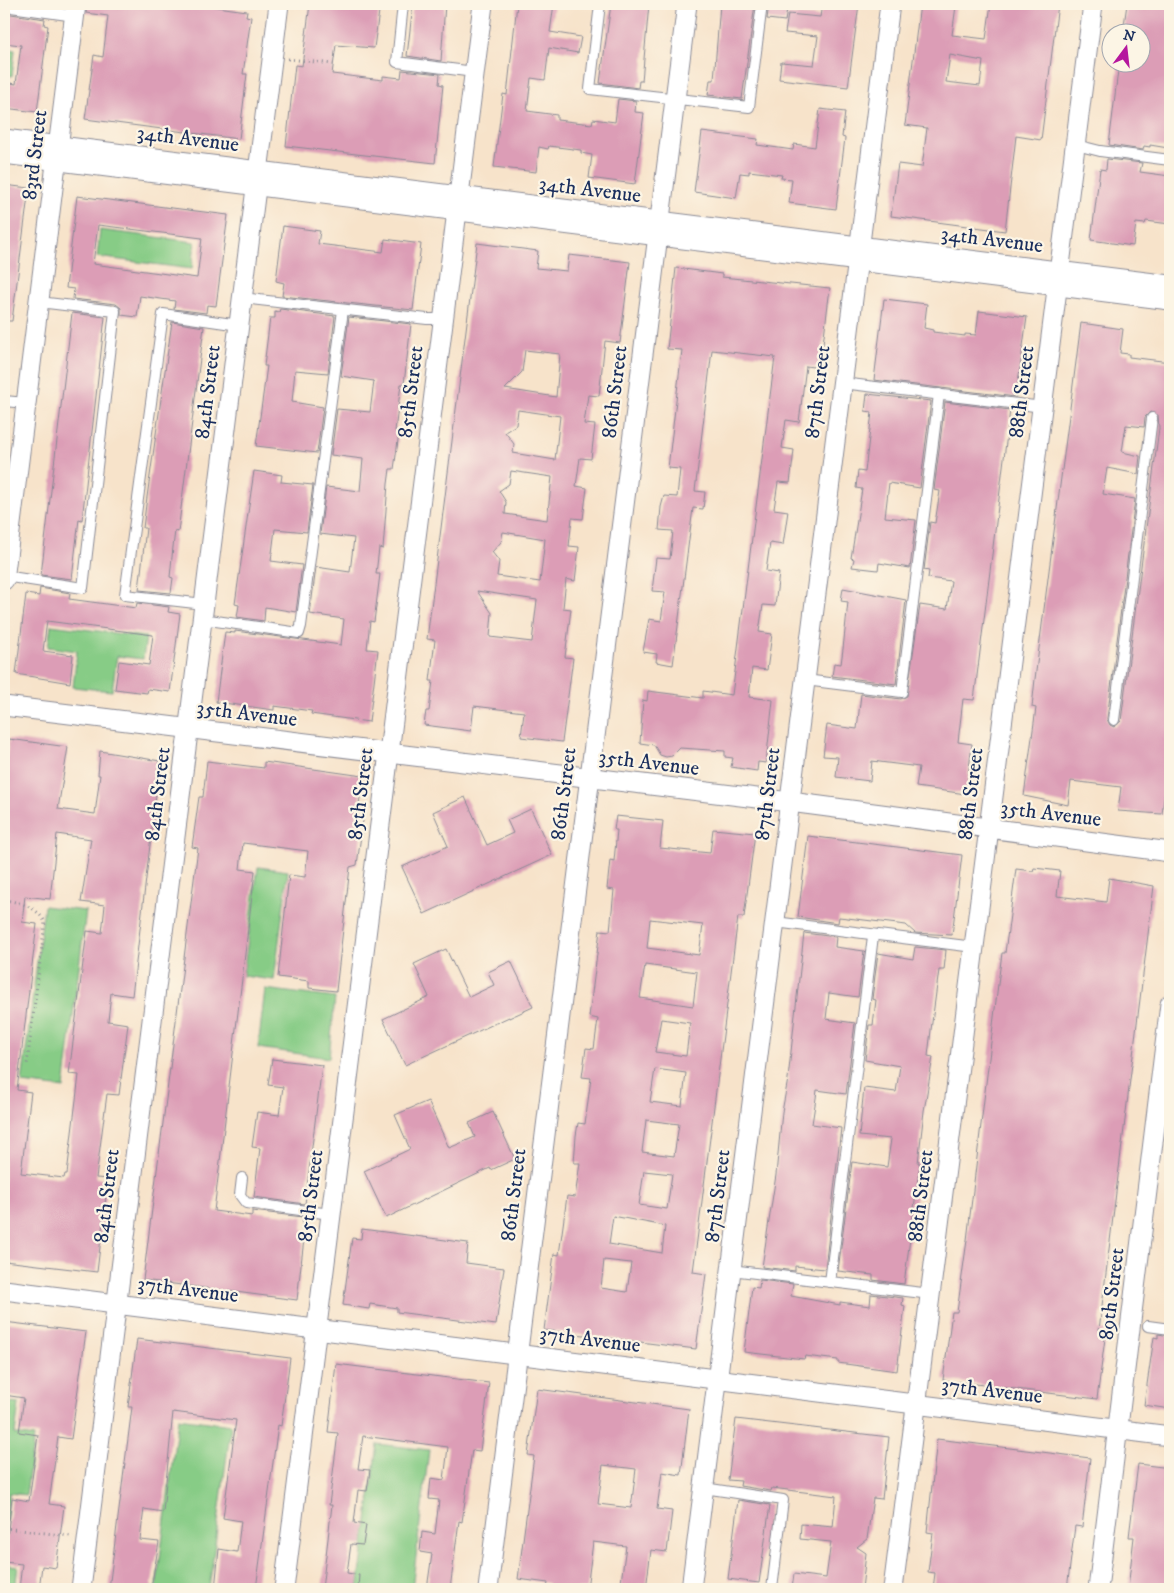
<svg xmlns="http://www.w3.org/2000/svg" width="1174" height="1593" font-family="'IM FELL DW Pica',serif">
<rect width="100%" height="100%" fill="#fcf5e5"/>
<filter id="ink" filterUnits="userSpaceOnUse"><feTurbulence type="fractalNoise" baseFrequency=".02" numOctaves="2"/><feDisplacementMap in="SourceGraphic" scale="10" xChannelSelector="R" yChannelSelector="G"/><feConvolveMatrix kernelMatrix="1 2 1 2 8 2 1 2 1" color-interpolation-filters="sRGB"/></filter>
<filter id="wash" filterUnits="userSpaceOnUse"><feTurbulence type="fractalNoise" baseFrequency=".0096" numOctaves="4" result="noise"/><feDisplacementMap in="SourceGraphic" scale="20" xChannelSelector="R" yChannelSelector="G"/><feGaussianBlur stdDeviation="1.12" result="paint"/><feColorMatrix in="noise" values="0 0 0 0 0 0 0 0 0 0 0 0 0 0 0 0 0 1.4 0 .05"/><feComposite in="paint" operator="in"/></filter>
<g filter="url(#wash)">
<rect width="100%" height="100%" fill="#f7e3ca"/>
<g fill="#87cc86" stroke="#517e72">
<polygon points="4,48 15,50 12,76 4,75"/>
<polygon points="100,230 195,242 192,269 97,257"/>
<polygon points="51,625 146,637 143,659 117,656 112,691 73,687 77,651 48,647"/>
<polygon points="258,867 288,871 274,980 243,976"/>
<polygon points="44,906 86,911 64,1088 22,1083"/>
<polygon points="265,989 335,998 329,1058 258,1048"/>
<polygon points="4,1402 19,1404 15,1434 34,1437 26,1495 9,1493 4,1541"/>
<polygon points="178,1418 231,1425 209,1589 156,1589"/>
<polygon points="377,1444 429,1450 412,1589 358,1589"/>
<polygon points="4,1564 18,1566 15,1589 4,1589"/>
</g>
<g id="blocks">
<g fill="#dc9db6" fill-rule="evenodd">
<polygon points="87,4 195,4 247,11 246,16 251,17 243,74 247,74 239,139 85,119 94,55 103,57 108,16 86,13"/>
<polygon points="310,4 380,4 374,48 336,45 332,74 383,80 383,76 401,78 402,70 440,74 439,84 443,85 435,163 286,146 295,65 302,66"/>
<polygon points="413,4 445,4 441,61 407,56"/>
<polygon points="517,4 554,4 550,32 581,37 578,53 549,48 545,80 531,78 527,111 557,115 557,120 592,124 593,119 615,122 618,99 636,101 635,112 644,113 635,184 589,178 592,155 581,153 581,150 549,146 548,149 539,147 536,172 494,167 503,94 507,95"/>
<polygon points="611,4 649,4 642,81 639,81 638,88 600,83"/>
<polygon points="720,4 755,4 742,99 708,95 710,80 714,80"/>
<polygon points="769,4 788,4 785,21 767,19"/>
<polygon points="822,4 859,4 848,87 779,79 781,62 814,65 818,36 785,33 788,14 820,17"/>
<path d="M920,4l36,2 -4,29 34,4 5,-35h67l-17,136 -25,-4 -11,95 -114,-15 7,-52 24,3 5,-39 -22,-3zM950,55l33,6 -3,25 -34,-4z"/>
<polygon points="1127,4 1170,4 1170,136 1168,148 1150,145 1150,147 1144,146 1143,150 1109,145 1119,62 1142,62 1142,32 1123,32"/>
<polygon points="4,13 45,19 44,25 48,26 37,112 4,108 4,82 16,84 21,45 4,43"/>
<polygon points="820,109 845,112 842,137 845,138 836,209 789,203 792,179 781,178 782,175 749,171 749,174 740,173 736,198 694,192 702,132 758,139 757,145 793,150 794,144 815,147"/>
<polygon points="1107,159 1142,163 1140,172 1170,176 1170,224 1146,221 1145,224 1136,223 1133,246 1091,240 1100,169 1106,170"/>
<polygon points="4,185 29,188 12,321 4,321"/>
<path d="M77,196l151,19 -12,91 -9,-1 -1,8 -32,-4 1,-8 -35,-5 -3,21 -16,-2v-7l-5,-4 -43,-5 1,-10 -8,-1zM98,225l104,13 -5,40 -104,-14z"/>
<polygon points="283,226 320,231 318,244 383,252 385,239 421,244 413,310 282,296 284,283 276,281"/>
<path d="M477,243l61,8 -2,17 31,3 2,-16 61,7 -10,81 -15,-2 -6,55 -11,-1 -4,29 11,1 -4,34 -11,-1 -4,28 11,2 -4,31 -11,-1 -3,28 10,1 -4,34 -9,-2 -3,29 8,1 -6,48 8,1 -11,84 -41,-5 3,-25 -50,-6 -3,25 -47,-6 2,-14h3l4,-30h-3l5,-41 -8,-1zM525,350l35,4 -4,43 -51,-8 17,-17zM518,410l42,6 -5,44 -42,-7 1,-9 -9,-12 11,-7zM511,471l41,6 -5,43 -42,-6 1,-12 -7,-11 10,-7zM503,532l42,7 -5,43 -43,-6 2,-15 -7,-9 9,-10zM477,591l60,9 -5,42 -42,-5 2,-24z"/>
<polygon points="676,268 722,274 722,277 830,288 820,368 806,366 799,422 786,420 782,448 794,450 790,483 778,482 774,509 788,511 783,545 770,543 766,571 779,573 775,606 763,605 759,632 772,634 767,670 752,668 749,697 773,700 766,763 758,762 757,771 731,767 733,758 725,757 725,751 680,748 672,756 666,757 660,755 654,745 640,743 643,700 647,701 648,691 703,698 703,691 732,695 775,357 712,350 695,491 705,492 703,509 693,508 673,665 656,662 657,654 643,652 649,619 661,621 665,592 652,591 656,558 670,559 673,531 659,530 661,507 664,496 677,497 680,469 668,468 682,350 667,349"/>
<polygon points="884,299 927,304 924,328 933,330 933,332 965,336 965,334 976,335 979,311 1027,317 1016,397 874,380"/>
<polygon points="280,309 335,316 328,373 295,370 292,402 323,407 317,453 256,446 267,366 264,366 270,318 275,318 275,311 279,312"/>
<polygon points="72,313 105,317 84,502 82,520 79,519 72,579 41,575"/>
<polygon points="349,317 411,324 404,384 401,384 395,431 399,431 397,448 394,469 390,469 388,484 383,549 379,548 376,574 380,574 374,622 370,621 367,649 378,650 369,722 311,714 312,711 274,706 274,710 216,702 225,632 235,633 235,631 341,645 344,619 310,614 316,567 350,572 354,538 320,534 326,487 360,491 363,459 331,455 337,409 370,412 374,381 341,376"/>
<polygon points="172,322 204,327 178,532 175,531 173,547 170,577 173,578 171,593 139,590 146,528 143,528 147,497"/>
<path d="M1081,323l42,6 -3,24 9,1v3l41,5v391l-8,61 -44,-3 3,-24 -50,-6 -3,24 -44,-9 12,-88 -4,-1 3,-28zM1150,412l8,3 1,13 -38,293 -7,6 -4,-2 -3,-6 28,-220 -32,-5 4,-26 31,6 2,-18 -18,-4 4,-27 18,2 1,-10z"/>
<polygon points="867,394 931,401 920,488 889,483 885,517 916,520 910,568 879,563 878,570 852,567 854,559 851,558 862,489 856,488 858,471 865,472 872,412 865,411"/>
<polygon points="945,402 1010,410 974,700 963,699 958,742 972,744 966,794 916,787 919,767 872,761 870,781 836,777 838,757 823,756 827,725 857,729 861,694 901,699 907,696 920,605 947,609 951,581 928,578 929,571 924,570 930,522 935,523 938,504 940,491 934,490"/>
<polygon points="254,471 282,475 281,482 313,485 307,532 275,529 271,561 302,565 296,612 265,607 264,621 237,617 239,605 235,604"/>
<polygon points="40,588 70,593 69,599 136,608 137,603 169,607 168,612 180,614 170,692 148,689 147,693 115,689 119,661 149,665 153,635 47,621 43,651 73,655 70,683 16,674 26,594 39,596"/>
<polygon points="843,588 906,600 896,684 832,676 834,663 841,664 843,649 848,602 841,601"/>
<path d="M9,739l59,8 -10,62 37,5 5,-39h-2l2,-24 60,10 -28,235 -21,-3 -3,28 20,3 -9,71 -12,-1 -11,84 12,1 -11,93 -93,-11v-485zM57,834l34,5 -10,63 24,3 -3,28 -15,-2 -18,143 10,1 -12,99h-2l-1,4 -43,-5 10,-81 -14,-2 20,-166 -15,-2 3,-26 25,3z"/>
<polygon points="207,761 264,768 264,762 363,776 357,819 363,820 357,865 350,867 336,991 309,988 309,981 278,977 289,875 305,877 308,851 243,843 240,869 255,871 214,1211 252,1216 252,1211 303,1217 302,1229 305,1230 297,1300 143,1280 198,848 192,847 199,797 203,797"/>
<polygon points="465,797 487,845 513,833 507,820 531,809 552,855 424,914 402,867 448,846 433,812"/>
<path d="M616,816l47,5 -3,27 50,5 3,-24 42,4 -11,84h-6l-45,355 13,2 -10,75 -152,-19 10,-76 5,1 8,-59 8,1 5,-34h-6l2,-27 2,-13 7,1 6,-46 -9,-1 4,-29 8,1 4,-30 -9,-2 11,-87 10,1 4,-41 -7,-1 3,-29 4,1 3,-31h-3zM650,919l53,6 -4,30 -52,-7zM645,965l52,7 -4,34 -53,-8zM661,1019l29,4 -4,33 -31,-4zM655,1069l31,4 -4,33 -32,-4zM646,1120l33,4 -5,32 -32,-4zM644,1171l28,3 -5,35 -28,-4zM613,1216l52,10 -3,27 -53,-9zM604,1260l27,3 -4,29 -26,-4z"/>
<polygon points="808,836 962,855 952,935 915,933 906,925 839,917 838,923 798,917"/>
<polygon points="1034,868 1060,871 1057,896 1106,902 1109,878 1154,886 1099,1330 1106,1331 1097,1399 943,1380 952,1312 957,1312 967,1240 999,976 1002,953 1005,953 1016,869 1033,871"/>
<polygon points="804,933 836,937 835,947 864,951 858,997 829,993 826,1019 855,1023 846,1094 817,1090 816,1098 812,1124 841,1128 825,1269 795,1266 795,1271 762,1267 776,1175 782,1112 788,1079"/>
<polygon points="915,947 946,950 944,970 939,970 931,1030 928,1056 933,1057 924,1111 918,1163 920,1163 904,1284 873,1280 873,1275 838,1271 852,1162 887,1167 891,1139 859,1136 864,1088 896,1092 900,1066 865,1060 869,1025 873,1025 876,1000 872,999 878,953 913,959"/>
<polygon points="446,949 469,997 494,985 488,972 511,961 533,1007 509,1018 509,1017 405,1065 383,1019 429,997 414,964"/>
<polygon points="272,1059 322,1065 305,1204 254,1197 260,1148 252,1147 257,1112 279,1115 283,1087 268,1085"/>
<polygon points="428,1101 449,1148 475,1137 469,1123 493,1112 515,1159 491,1170 490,1168 386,1218 364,1171 410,1149 395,1115"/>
<polygon points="362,1229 468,1243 466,1263 504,1268 496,1325 397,1312 397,1308 370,1304 369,1309 343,1305 352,1238 361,1239"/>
<polygon points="760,1280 793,1284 791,1296 840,1305 840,1302 870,1306 871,1294 903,1298 902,1305 905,1306 897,1371 838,1363 838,1360 805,1356 804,1359 744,1352 752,1287 759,1288"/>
<polygon points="4,1322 86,1332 71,1439 58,1437 49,1504 64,1506 56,1568 42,1566 39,1589 19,1589 22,1564 4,1562 12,1498 29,1501 38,1435 19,1432 24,1398 4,1395"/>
<polygon points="1158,1334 1170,1336 1170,1409 1144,1405 1154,1337 1158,1338"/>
<polygon points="137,1339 290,1358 281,1426 278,1425 256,1589 215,1589 219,1549 237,1552 241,1521 223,1518 236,1420 173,1412 163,1512 144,1509 140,1540 159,1542 151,1589 109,1589 132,1407 128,1407"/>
<polygon points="336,1364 489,1383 480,1451 472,1450 462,1522 459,1521 450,1589 427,1589 432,1554 420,1552 422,1532 435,1534 439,1500 429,1499 431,1478 444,1480 448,1447 363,1436 358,1469 370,1470 367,1491 358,1490 354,1523 366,1525 363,1545 351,1544 347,1573 359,1575 358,1589 322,1589 332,1505 329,1505 338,1433 328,1432"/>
<path d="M537,1389l152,20 -8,66 -19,-3 -5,37 15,2 -5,41 -16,-2 -5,39h-26l6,-43 -33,-4 -6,47h-40l1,-6 -30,-4 16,-123 -6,-1zM603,1465l33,4 -5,39 -33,-4z"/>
<polygon points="736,1419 889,1437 882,1499 873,1498 867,1539 857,1547 866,1553 862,1589 792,1589 794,1574 826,1578 831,1542 800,1539 801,1524 833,1527 836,1496 772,1488 771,1491 740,1486 741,1481 728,1480"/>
<polygon points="937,1439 1090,1458 1082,1527 1075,1526 1067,1589 933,1589 935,1573 928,1572 933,1533 927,1532"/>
<polygon points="1138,1464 1170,1468 1170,1589 1128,1589 1134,1537 1129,1537"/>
<polygon points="738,1500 770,1505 759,1583 728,1579"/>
</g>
</g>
</g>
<g filter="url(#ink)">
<use href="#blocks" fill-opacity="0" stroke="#898994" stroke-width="1"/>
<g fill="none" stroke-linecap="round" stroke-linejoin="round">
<g stroke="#898994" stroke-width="12">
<g id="lane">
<polyline points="403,4 397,62 474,72"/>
<polyline points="600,4 590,89 749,107 762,4"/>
<polyline points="4,6 75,16"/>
<polyline points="1076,145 1100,151 1170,160"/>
<polyline points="242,298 427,319 443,319"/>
<polyline points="842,383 1043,407"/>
<polyline points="4,401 26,403"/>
<polyline points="4,576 83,588 115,311 39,302"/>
<polyline points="204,604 125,595 163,314 239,325"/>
<polyline points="202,619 299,633 301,626 343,310"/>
<polyline points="805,680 902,692 939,394"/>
<polyline points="1114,720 1152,418"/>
<polyline points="775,922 974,947"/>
<polyline points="242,1178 240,1195 246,1203 331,1214"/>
<polyline points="731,1270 931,1294"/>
<polyline points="830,1282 873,936"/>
<polyline points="1148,1326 1170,1329"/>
<polyline points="704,1488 783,1500 772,1589"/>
</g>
</g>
<g stroke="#898994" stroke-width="21">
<g id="street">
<polyline points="4,139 1170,285"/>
<polyline points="4,154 1170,300"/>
<polyline points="4,580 76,4"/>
<polyline points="4,706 790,802 1170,852"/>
<polyline points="4,1290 1170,1436"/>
<polyline points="81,1589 279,4"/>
<polyline points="284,1589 483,4"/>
<polyline points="488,1589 687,4"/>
<polyline points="691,1589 890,4"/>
<polyline points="893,1589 1093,4"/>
<polyline points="1098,1589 1170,1004"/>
</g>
</g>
<g stroke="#898994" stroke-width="3" stroke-dasharray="1 4" stroke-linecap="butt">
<polyline points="288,59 333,64"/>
<path d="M4,900c16,2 33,7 41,22l-18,142"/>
<polyline points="4,1528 70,1536"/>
</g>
<use href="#lane" stroke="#fff" stroke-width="10"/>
<use href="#street" stroke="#fff" stroke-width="19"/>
</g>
</g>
<g text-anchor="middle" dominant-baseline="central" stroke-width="4.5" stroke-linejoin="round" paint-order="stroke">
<g font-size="21" fill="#1b2f5e" stroke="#fcf5e5">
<text transform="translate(188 139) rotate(7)">34th Avenue</text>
<text transform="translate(35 155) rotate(-83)">83rd Street</text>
<text transform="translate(590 190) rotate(7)">34th Avenue</text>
<text transform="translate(992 240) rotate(7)">34th Avenue</text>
<text transform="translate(208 392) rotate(-83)">84th Street</text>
<text transform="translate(411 392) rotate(-83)">85th Street</text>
<text transform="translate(615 392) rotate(-83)">86th Street</text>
<text transform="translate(818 392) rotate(-83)">87th Street</text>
<text transform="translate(1022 392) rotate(-83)">88th Street</text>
<text transform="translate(247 714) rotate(7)">35th Avenue</text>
<text transform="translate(649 763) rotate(7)">35th Avenue</text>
<text transform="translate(158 794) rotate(-83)">84th Street</text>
<text transform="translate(361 794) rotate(-83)">85th Street</text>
<text transform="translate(564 794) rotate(-83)">86th Street</text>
<text transform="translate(768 794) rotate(-83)">87th Street</text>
<text transform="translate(971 794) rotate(-83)">88th Street</text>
<text transform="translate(1051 814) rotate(7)">35th Avenue</text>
<text transform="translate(514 1195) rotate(-83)">86th Street</text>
<text transform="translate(107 1196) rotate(-83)">84th Street</text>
<text transform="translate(311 1196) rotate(-83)">85th Street</text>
<text transform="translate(718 1196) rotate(-83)">87th Street</text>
<text transform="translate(921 1196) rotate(-83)">88th Street</text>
<text transform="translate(188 1290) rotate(7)">37th Avenue</text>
<text transform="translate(1112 1294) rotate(-83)">89th Street</text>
<text transform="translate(590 1340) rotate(7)">37th Avenue</text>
<text transform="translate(992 1391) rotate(7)">37th Avenue</text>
</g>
</g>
<rect width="1174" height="1593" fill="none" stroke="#fcf5e5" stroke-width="20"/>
<g transform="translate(1126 48) rotate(15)"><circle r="24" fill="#fcf5e5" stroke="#a2a6af"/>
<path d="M0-4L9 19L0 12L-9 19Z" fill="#b5179e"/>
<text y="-8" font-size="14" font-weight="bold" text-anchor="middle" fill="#1b2f5e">N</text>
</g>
</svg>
